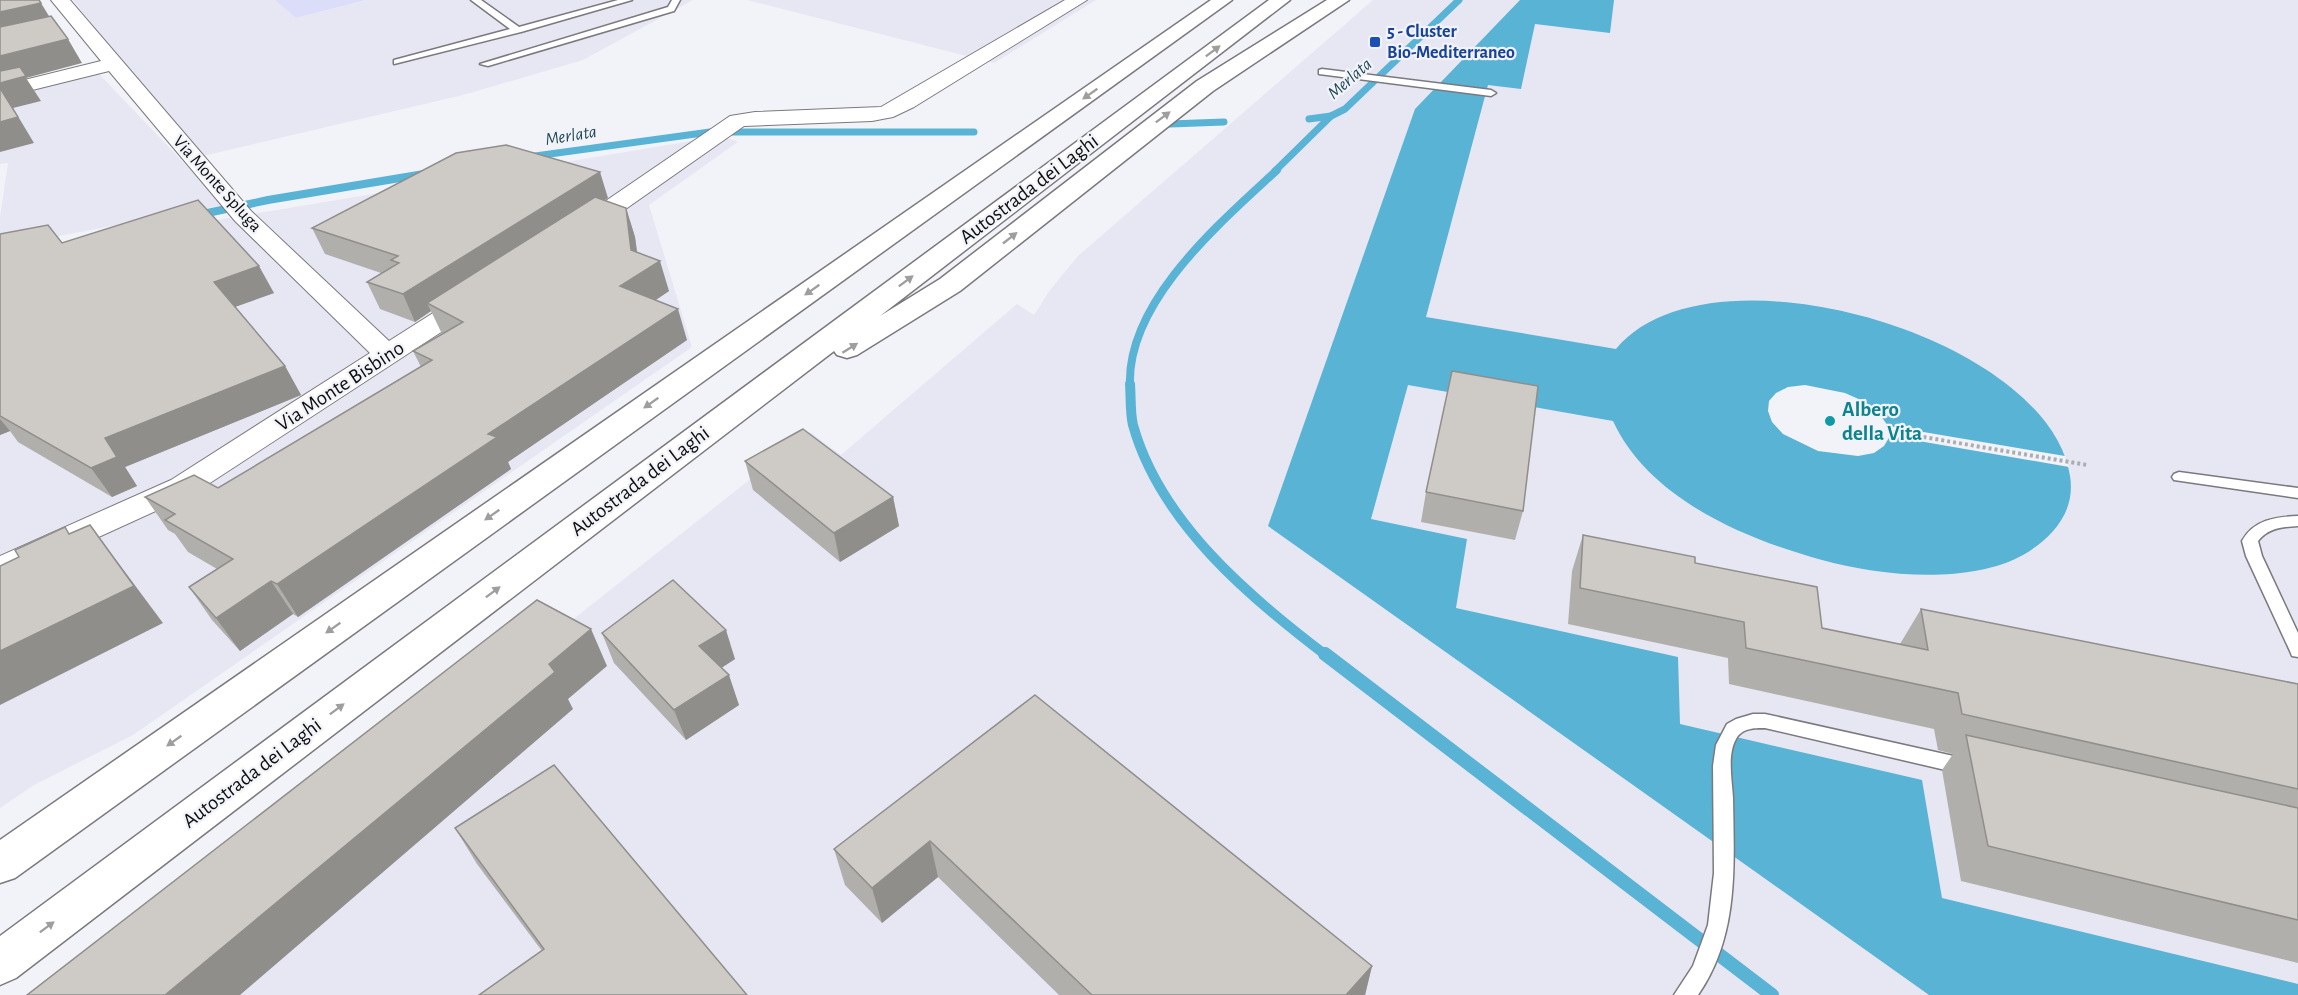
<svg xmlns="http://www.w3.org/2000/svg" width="2298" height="995" font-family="'Alegreya Sans',sans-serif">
<rect width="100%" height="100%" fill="#f2f3f8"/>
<g fill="#e6e7f3">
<polygon points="73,0 275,0 296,18 367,0 693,0 583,60 463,95 199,157"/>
<polygon points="747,0 1096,0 994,63"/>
<polygon points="1373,0 2298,0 2298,995 98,995 810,432 841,455 1017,304 1034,315 1050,290 1078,256"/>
<polygon points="99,74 224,205 0,247 0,217 8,163 0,164 0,98"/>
<polygon points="722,136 738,142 649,205 692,347 133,735 34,785 0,808 0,262 217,220"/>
</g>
<polygon fill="#dcddf8" points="275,0 366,0 296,18"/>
<path fill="#59b3d5" d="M1520,0h94l-4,33 -75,-9 -14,65 -33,-4 -62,232 190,32c92,-112 433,-13 454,127 6,36 -18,62 -47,79 -54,30 -144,21 -201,5 -77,-21 -173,-61 -209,-139l-205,-36 -37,134 96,20 -11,69 222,49 2,67 242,56 20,118 356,86v11h-369l-661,-469 147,-417z"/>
<polygon fill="#f2f3f8" points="1805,385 1845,393 1863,401 1878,412 1888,426 2065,456 2069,467 1890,436 1884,446 1874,453 1858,456 1818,451 1783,434 1772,422 1768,411 1769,401 1776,393 1788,387"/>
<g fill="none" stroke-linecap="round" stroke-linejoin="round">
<g stroke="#59b3d5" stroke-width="7">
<polyline points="1309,119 1331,116 1345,109 1459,0"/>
<polyline points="1170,124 1224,122"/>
<polyline points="528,157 710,132 974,132"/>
<polyline points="1275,171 1331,116"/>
</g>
<g stroke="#59b3d5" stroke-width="8">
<polyline points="198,215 268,200 424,174"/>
<path d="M1130,386c-4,-84 91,-164 147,-216"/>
</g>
<path stroke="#59b3d5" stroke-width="10" d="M1130,384c1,13 0,29 3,41 27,97 116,172 194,231"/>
<polyline stroke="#59b3d5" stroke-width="14" points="1325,654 1772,995"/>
<g stroke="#7a7a7e" stroke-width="3">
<g id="lane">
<polygon points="471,0 481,0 519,27 618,0 632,0 521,32 394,64 394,60 510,29"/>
<polygon points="672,0 680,0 674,11 488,66 480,64 668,7"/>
<polygon points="1322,69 1491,90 1496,93 1491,96 1319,74 1319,70"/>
<polygon points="2179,472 2298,488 2298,498 2174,480 2172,477 2174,474"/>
<path d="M2298,516v10c-16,1 -30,2 -40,15l4,15 36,77v24l-6,-1 -2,-5 -44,-95 -4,-15c12,-21 33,-24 56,-25z"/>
<path d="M1753,714h12l202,45 7,3 2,5 -2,5 -7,3 -202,-47c-11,0 -23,0 -29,11 -9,16 -4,41 -3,59 1,69 6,138 -35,197h-24l19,-29 15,-41 6,-52 -1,-107 3,-21 11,-21 9,-5z"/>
</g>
</g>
<g stroke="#7a7a7e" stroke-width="2">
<g id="street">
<polygon points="51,0 70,0 251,211 389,341 463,294 472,292 481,294 485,300 481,306 193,494 0,582 0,556 171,480 370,353 235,221 109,71 0,98 0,86 101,61"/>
<polygon points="1065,0 1087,0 914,107 893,117 872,121 744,126 590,234 581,236 572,234 569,229 572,224 730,116 755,112 881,107"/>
</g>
</g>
<g stroke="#7a7a7e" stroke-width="3">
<g id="highway">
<polygon points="1211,0 1232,0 15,878 0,883 0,840"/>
<polygon points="1269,0 1290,0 880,316 940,279 1197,81 1327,0 1349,0 1213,91 960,291 857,355 847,358 837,355 834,351 16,978 0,985 0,936"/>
</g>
</g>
<polyline stroke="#acadb1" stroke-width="4" stroke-dasharray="3 3" stroke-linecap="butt" points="1888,431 2087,465"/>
<use href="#lane" fill="#fff" fill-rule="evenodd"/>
<use href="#street" fill="#fff" fill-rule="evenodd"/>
<use href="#highway" fill="#fff" fill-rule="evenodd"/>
</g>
<g fill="#b1afab">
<polygon points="608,198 604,200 626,208 635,237 637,252 669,291 656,300 687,340 508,462 511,469 298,617 293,614 240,651 212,620 189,587 217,569 188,552 175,534 168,530 145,497 218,488 421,367 413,351 442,334 431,311 415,322 380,309 367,282 381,273 325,254 312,228"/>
<polygon points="0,234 274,293 235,307 285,366 301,395 125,467 137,486 112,497 18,442 10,431 0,435"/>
<polygon points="745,461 893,497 899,526 840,562 753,490"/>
<polygon points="1426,492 1523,511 1515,540 1421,522"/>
<polygon points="1583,535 1695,563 1822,628 1900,644 1921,609 2298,684 2298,963 1961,881 1942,770 1953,754 1938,750 1934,729 1729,684 1728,658 1568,624 1572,571"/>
<polygon points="602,633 735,659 721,668 739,705 686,740 614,663"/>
<polygon points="1035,695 1372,966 1365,995 1059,995 938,877 882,923 845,885 834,849"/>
<polygon points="455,828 747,995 542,951 477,864"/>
</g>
<g fill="#908e8b">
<polygon points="41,3 55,26 0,39 0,12"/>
<polygon points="68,39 82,63 26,78 41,101 13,108 34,143 0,152 0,56"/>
<polygon points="600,172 608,198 436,308 427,303 431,311 415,322 403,294"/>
<polygon points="626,208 635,237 640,274 660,261 669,291 630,317 620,286"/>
<polygon points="259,266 274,293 229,309 214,282"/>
<polygon points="678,309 687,340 508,462 511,469 298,617 277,584 488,434"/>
<polygon points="285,366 301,395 125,467 137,486 112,497 91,468 105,438"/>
<polygon points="0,419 10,431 0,435"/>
<polygon points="893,497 899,526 840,562 834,533"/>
<polygon points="90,525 163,623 0,705 0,651"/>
<polygon points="271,581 293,614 240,651 216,618"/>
<polygon points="591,629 607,666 568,699 573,709 240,995 165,995 549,664"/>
<polygon points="726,630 735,659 709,676 699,646"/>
<polygon points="729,675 739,705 686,740 674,710"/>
<polygon points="930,841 938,877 882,923 872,888"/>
<polygon points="1372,966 1365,995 1346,995"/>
</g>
<g fill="#cecbc7" stroke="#908e8b" stroke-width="1.5">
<polygon points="0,0 39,0 41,3 0,12"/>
<polygon points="51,16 68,39 0,56 0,27"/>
<polygon points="20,67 26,76 0,83 0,71"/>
<polygon points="0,88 18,117 0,122"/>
<polygon points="506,145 600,172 403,294 367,282 399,263 391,260 398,256 312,228 456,153"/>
<polygon points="595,197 626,208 631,250 660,261 620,286 678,309 488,434 497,437 277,584 271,581 216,618 189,587 233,559 165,520 175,514 145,497 194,475 218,488 432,360 413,351 463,322 427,303"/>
<polygon points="198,200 259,266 214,282 285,366 105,438 117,457 91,468 0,416 0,234 48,225 62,243"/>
<polygon points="1452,371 1538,386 1523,511 1426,492"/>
<polygon points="803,429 893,497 834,533 745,461"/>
<polygon points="90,525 134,586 0,651 0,566 19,557 15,550 65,527 69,534"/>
<polygon points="1583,535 1695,557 1695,563 1817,587 1822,628 1928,650 1921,609 2298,684 2298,789 1962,714 1958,693 1746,648 1744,622 1580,588"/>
<polygon points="673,580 726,630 699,646 729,675 674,710 602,633"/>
<polygon points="537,600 591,629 549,664 555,672 165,995 27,995"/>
<polygon points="1035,695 1372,966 1346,995 1092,995 930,841 872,888 834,849"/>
<polygon points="1966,735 2298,808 2298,920 1988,846"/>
<polygon points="554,765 747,995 479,995 544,949 455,828"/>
</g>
<defs><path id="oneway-solid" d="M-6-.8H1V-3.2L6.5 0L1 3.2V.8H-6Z" transform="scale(1.5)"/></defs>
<g fill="#9e9e9f">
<use href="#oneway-solid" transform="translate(1213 51) rotate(-37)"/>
<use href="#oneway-solid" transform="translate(1090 94) rotate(145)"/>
<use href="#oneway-solid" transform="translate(1163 117) rotate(-37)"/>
<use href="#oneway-solid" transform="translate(1010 238) rotate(-38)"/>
<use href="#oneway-solid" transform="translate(906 281) rotate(-37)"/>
<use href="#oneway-solid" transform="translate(812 290) rotate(145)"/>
<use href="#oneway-solid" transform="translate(850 348) rotate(-32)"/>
<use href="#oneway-solid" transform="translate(651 403) rotate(145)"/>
<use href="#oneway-solid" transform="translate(492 515) rotate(145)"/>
<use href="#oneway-solid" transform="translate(493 592) rotate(-37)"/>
<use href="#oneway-solid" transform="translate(333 628) rotate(145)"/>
<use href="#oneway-solid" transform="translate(337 709) rotate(-37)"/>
<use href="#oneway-solid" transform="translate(174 741) rotate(145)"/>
<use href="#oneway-solid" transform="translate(47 927) rotate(-37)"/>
</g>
<rect fill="#1a4fb4" stroke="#f2f3f8" stroke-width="2" x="1369" y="36" width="12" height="12" rx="3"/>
<circle fill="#0f9aa8" stroke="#f2f3f8" stroke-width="2" cx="1830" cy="421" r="6"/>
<g text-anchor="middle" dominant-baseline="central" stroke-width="4.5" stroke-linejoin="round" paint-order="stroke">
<g font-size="18" font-weight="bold" fill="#164399" stroke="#f2f3f8" text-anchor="start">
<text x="1387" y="32">5 - Cluster<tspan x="1387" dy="21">Bio-Mediterraneo</tspan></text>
</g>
<g font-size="18" font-style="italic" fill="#1e4655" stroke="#f2f3f8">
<text transform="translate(1350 79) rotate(-41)">Merlata</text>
<text transform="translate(571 136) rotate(-9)">Merlata</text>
</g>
<g font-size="18" fill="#0c0d0e" stroke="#f2f3f8">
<text transform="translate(217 184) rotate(48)">Via Monte Spluga</text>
</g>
<g font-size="21" fill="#0c0d0e" stroke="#f2f3f8">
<text transform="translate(1029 189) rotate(-37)">Autostrada dei Laghi</text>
<text transform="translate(340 386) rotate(-33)">Via Monte Bisbino</text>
<text transform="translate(640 481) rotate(-37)">Autostrada dei Laghi</text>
<text transform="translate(252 773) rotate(-37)">Autostrada dei Laghi</text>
</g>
<g font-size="21" font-weight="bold" fill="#0d838f" stroke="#f2f3f8" text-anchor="start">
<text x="1842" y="409">Albero<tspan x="1842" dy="24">della Vita</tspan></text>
</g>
</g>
</svg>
